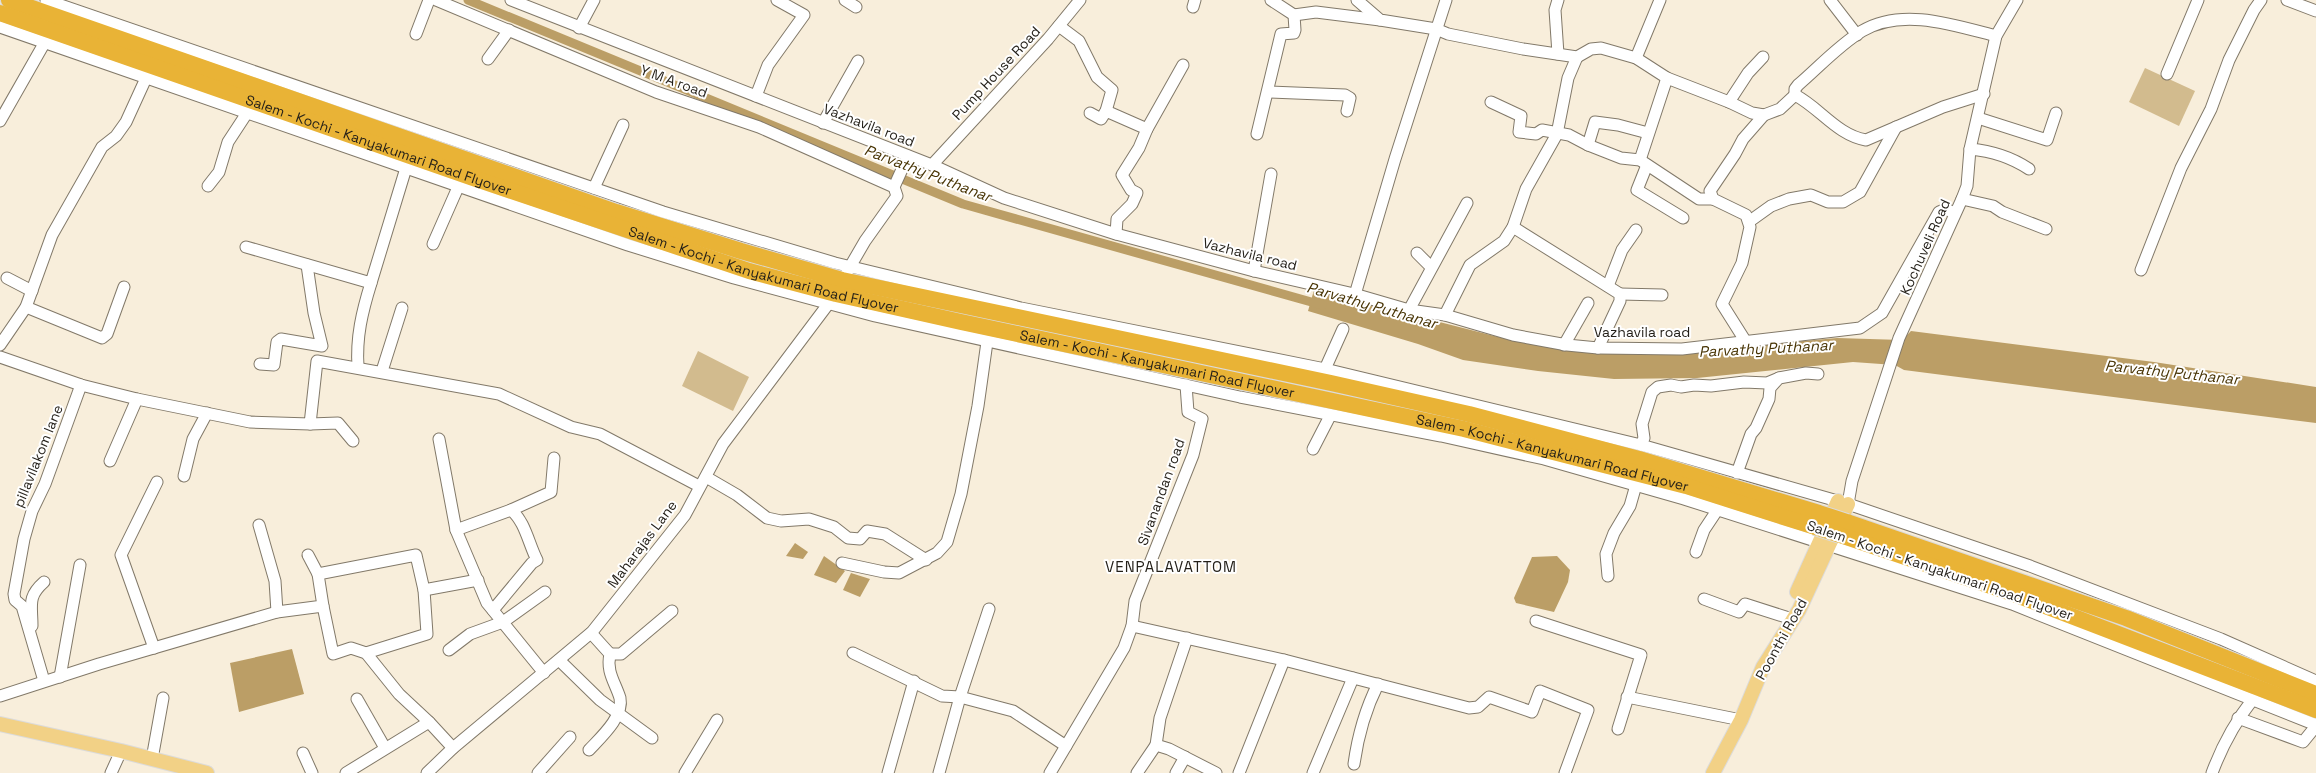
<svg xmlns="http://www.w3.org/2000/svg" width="2316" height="773" font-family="'Space Grotesk',sans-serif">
<rect width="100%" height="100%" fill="#f8eedb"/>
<g fill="#d2bb8e">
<polygon points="2145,68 2195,91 2179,126 2129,102"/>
<polygon points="698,351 749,377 733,411 682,386"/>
</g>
<g fill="#bb9e66">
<polygon points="1314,290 1514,341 1587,352 1647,355 1837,338 1902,340 1911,331 2154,362 2316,387 2316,423 1904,370 1895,365 1853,362 1697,378 1614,379 1538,371 1463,360 1418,344 1308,311"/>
<polygon points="795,543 808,552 803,559 786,556"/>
<polygon points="824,556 845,571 836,583 814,575"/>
<polygon points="1557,556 1570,570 1568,582 1554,612 1516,603 1514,598 1532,557"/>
<polygon points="851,573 870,579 860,597 843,590"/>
<polygon points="292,649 304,694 239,712 230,663"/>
</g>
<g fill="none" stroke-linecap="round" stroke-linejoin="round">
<polyline stroke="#bb9e66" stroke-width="9" points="468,0 963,204 1322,305"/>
<g stroke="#827969" stroke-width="13">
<g id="minor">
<polyline points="46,0 663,212 835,263 1021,308 1325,369 1641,445 1848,504 2030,566 2221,639 2316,681"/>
<polyline points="436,0 656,92 759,127 894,187 897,196 865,241 847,272"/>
<polyline points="511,0 932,165 1004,198 1116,234 1254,271 1354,294 1409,310 1445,315 1513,335 1567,345 1598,348 1682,349 1860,328 1882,313 1939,212 1946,209 1954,213"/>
<polyline points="845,0 856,7"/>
<path d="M1357,0l23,20 56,9 12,5 75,15 54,8 14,-8 10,-1 35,10 31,20 62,24 23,11 12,2 16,-6 15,-14c25,13 42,40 71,45l77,-33 41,-13"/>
<polyline points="1558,0 1555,10 1558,54"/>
<polyline points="1830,0 1857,35"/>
<polyline points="2287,0 2316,11"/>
<polyline points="1193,7 1195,0"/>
<polyline points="1294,15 1316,12 1380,20"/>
<polyline points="1059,26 1079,41 1097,77 1112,90 1106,111"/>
<polyline points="0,27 628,245 734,278 875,316 1240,397 1441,436 1544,459 1684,499 2012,604 2316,725"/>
<polyline points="579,28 594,0"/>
<polyline points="416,34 429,0"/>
<polyline points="1636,58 1660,0"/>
<polyline points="488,59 509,30"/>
<polyline points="2167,74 2198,0"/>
<polyline points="1268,92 1345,95 1350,98 1347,111"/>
<path d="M1795,95v-6l3,-4c21,-18 41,-40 64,-54 40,-24 92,-6 134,5"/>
<polyline points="756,96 768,65 804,15 777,0"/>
<polyline points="1491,102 1521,116 1519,132 1536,134 1542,130 1569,135 1588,145 1621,158 1640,160 1699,199 1713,199"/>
<polyline points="1729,102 1748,73 1763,57"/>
<polyline points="1090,113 1101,119 1106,111 1147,129 1139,148 1122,175 1131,190 1137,193 1132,204 1117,219 1116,234"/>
<polyline points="1978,118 2047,140 2056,113"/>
<polyline points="0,121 45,42"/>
<polyline points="823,123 858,61"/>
<polyline points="1147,129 1183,65"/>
<polyline points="1257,134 1281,34 1294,33 1295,30 1294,15 1271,0"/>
<polyline points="1588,145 1595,122 1618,125 1648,133"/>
<path d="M1970,149c22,2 41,8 59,20"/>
<polyline points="1640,160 1667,78"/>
<polyline points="932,165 1048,39 1080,0"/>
<polyline points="1647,165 1637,190 1683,218"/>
<polyline points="208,186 219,172 228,142 247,113"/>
<polyline points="894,187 908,156"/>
<polyline points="594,188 623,125"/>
<polyline points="1962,199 1993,206 2002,212 2046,229"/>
<polyline points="1750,221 1771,206 1789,199 1811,195 1828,202 1843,202 1860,192 1896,127"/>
<polyline points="1513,227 1620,294 1620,301 1598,348"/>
<polyline points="433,244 459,185"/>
<polyline points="246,247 371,283 406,168"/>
<polyline points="1417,253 1431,267"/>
<polyline points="2141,270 2181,168 2211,109 2229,60 2254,10 2261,0"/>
<polyline points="1254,271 1271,174"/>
<polyline points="7,278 32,291"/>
<polyline points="1608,286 1622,250 1636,230"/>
<polyline points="1620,294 1662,295"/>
<polyline points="1354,298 1395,159 1446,0"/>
<polyline points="26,307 102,338 107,334 124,287"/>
<polyline points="1409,310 1467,203"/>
<polyline points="1445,315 1470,265 1504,241 1513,227 1526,189 1557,134 1568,78 1577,57"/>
<polyline points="1746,342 1722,304 1742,263 1750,227 1746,215 1713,199 1710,191 1735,154 1743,139 1764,115"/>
<polyline points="0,345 26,307 52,235 102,147 116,136 126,122 147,76"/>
<polyline points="1564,345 1588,303"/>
<polyline points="0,357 81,385 137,399 250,422 310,424 317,361 499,394 571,427 600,434 699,486"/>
<polyline points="260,364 274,365 277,342 281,339 322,346 314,313 307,265"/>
<path d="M358,367c-2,-30 4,-55 13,-84"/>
<polyline points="1325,369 1343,329"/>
<polyline points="382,371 402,308"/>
<polyline points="310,424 338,423 353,441"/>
<polyline points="439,439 456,530 487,603 544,673"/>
<polyline points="1641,445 1644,438 1642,424 1652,392 1658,387 1671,385 1681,387 1694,385 1711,386 1744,382 1767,383 1779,378"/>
<polyline points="1313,449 1330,416"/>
<polyline points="110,461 137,399"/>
<polyline points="1737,473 1751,434 1756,428 1769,399 1770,388 1779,378 1806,373 1818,374"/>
<polyline points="184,476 193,439 207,413"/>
<polyline points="706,477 737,495 767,518 781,521 809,519 834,527 848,538 860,539 867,531 885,534 926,560"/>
<polyline points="1848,504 1852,481 1899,338 1962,199 1967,186 1970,149 1996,36 2017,0"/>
<polyline points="511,510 551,492 554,458"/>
<polyline points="259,525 275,581 277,612"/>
<path d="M456,530l55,-20c14,11 18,35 26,50l-5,3 -39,47"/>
<polyline points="1696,552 1704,530 1718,509"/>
<polyline points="308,555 318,574"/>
<polyline points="842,563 884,572 899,573 937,553 947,542 961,494 978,406 987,342"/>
<polyline points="1608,576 1606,554 1614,533 1630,506 1636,485"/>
<polyline points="1704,599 1739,612 1745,604 1792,619"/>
<polyline points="323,606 333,654 351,648 366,653 399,694 429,722 453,748"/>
<polyline points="1536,621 1641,655 1618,729"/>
<path d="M32,626c0,-21 -5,-29 12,-44"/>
<polyline points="1132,626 1284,660 1469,708 1478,707 1489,697 1532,712 1540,691 1588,710 1565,773"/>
<polyline points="154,648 121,555 157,482"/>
<polyline points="449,650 470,634 503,622 545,592"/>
<polyline points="366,653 427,634 424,590"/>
<polyline points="853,653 942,696 960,697 1013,711 1066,746"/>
<polyline points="610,654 621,654 672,611"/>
<polyline points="559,660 600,700 652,738"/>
<polyline points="60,677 80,565"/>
<polyline points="44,681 22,606 15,600 14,594 24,539 32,511 45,484 81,385"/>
<polyline points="0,696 99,664 277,612 323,606 318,574 416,555 424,590 478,580"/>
<polyline points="1627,697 1741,720"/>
<polyline points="357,699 385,748"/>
<polyline points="2238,718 2303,742 2316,726"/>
<polyline points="1156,745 1160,718 1187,638"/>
<path d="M589,750c11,-12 35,-33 31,-52 -5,-16 -14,-26 -10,-44l-19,-21"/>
<polyline points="303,753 312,773"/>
<polyline points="152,759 163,698"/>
<path d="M1354,764c4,-29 11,-54 24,-80"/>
<polyline points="111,773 121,751"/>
<polyline points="346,773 429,722"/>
<polyline points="427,773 453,748 592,632 685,515 723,444 832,299"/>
<polyline points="538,773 570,737"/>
<polyline points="685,773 717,720"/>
<polyline points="888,773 914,681"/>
<polyline points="939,773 960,697 989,609"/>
<polyline points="1050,773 1124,648 1132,626 1135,601 1193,455 1202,419 1188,412 1186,385"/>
<polyline points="1137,773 1156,745 1169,749 1216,773"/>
<polyline points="1176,773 1185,757"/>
<polyline points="1239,773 1284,660"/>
<polyline points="1313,773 1353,678"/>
<path d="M2212,773c10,-27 23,-51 41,-74"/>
</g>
</g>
<g stroke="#dcdbda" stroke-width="16">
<g id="major">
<polyline points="1797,592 1838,501"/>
<polyline points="0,724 121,751 207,773"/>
<polyline points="1713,773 1741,720 1763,667 1799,610 1848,504"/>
</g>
</g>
<g stroke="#dcdbda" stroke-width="18">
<g id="highway">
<polyline points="9,0 616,212 741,251 842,280 1331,383 1469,414 1639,459 1819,513"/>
<path id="s1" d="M0,13l470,164 279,94 87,23 125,28 503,107 222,57 129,41"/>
<polyline points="1847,522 2126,618 2316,694"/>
<polyline points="1840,535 2014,594 2316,710"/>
</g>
</g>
<use href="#minor" stroke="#fff" stroke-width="11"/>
<use href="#major" stroke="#f2d186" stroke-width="14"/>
<use href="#highway" stroke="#e9b336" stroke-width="16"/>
<g stroke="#dcdbda" stroke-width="18" stroke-linecap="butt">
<g id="highway-bridge">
<polyline points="1819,513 1847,522"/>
<polyline points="1815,527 1840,535"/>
</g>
</g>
<use href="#highway-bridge" stroke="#e9b336" stroke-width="16"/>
</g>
<g text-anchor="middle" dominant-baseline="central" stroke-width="4" stroke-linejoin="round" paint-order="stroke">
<g font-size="14" fill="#231f18" stroke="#fff">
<text transform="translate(996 73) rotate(-47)">Pump House Road</text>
<text transform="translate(674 81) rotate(20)">Y M A road</text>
<text transform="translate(869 125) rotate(21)">Vazhavila road</text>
<text stroke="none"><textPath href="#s1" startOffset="401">Salem - Kochi - Kanyakumari Road Flyover</textPath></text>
<text transform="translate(1925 247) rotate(-66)">Kochuveli Road</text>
<text transform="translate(1250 254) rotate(14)">Vazhavila road</text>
<text stroke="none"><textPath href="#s1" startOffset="806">Salem - Kochi - Kanyakumari Road Flyover</textPath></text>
<text x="1642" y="332">Vazhavila road</text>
<text stroke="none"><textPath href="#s1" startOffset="1211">Salem - Kochi - Kanyakumari Road Flyover</textPath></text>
<text stroke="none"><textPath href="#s1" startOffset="1616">Salem - Kochi - Kanyakumari Road Flyover</textPath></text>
<text transform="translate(38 456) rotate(-68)">pillavilakom lane</text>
<text transform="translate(1161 492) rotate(-70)">Sivanandan road</text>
<text transform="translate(642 544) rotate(-53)">Maharajas Lane</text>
<text transform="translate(1940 570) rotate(19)">Salem - Kochi - Kanyakumari Road Flyover</text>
<text transform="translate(1781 639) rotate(-61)">Poonthi Road</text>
</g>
<g font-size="15" font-style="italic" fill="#483404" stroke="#fff">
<text transform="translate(928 173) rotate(21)">Parvathy Puthanar</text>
<text transform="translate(1372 305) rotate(16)">Parvathy Puthanar</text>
<text transform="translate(1766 348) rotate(-3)">Parvathy Puthanar</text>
<text transform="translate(2172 372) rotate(6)">Parvathy Puthanar</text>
</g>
<g font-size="15" letter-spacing="1" fill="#231f18" stroke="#fff">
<text x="1171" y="566">VENPALAVATTOM</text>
</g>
</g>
</svg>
